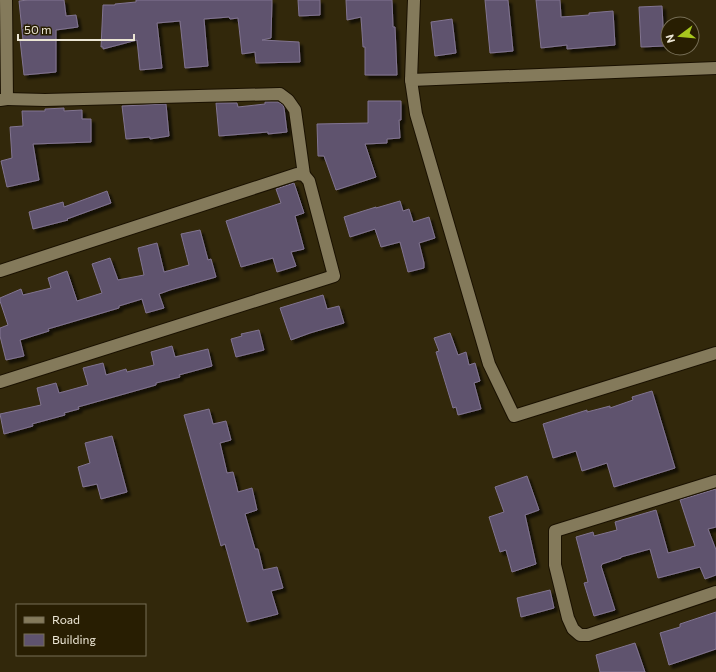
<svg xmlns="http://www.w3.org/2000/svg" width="716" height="672" font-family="Commissioner,sans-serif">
<defs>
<filter id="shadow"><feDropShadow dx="3.5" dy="3.5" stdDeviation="1" flood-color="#0009"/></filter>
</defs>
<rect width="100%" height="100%" fill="#32280b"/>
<g fill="#5f536e" stroke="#817491" filter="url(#shadow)">
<polygon points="28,0 64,0 66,16 76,15 78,27 56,30 56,72 24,75 20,40 23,40 19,1"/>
<polygon points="136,0 272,0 271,38 262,40 299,42 300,62 256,63 255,52 242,54 238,18 230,19 229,17 204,19 208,66 185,68 180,21 157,23 162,68 140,70 137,40 103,49 103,47 101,47 103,5 115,5 115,4 136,2"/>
<polygon points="298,0 320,0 320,15 299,16"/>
<polygon points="346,0 392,0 393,27 395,27 397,75 365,75 365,47 363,47 361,17 347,20"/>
<polygon points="485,0 508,0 513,51 490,53"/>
<polygon points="536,0 560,0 561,17 589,15 589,13 613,11 615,45 567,49 567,45 541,48"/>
<polygon points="662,6 664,46 641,47 639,7"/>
<polygon points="452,19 456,53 435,56 431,22"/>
<polygon points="368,101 401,101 401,120 399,120 400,138 387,139 387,143 365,144 376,177 336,190 324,156 318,156 317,124 368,123"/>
<polygon points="265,102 278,102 283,105 284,108 287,132 268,134 268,132 219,136 216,103 237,103 238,107 265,104"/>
<polygon points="166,104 169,136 150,139 150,137 126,139 122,106"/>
<polygon points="64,108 64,111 82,110 82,119 91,119 91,142 33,144 39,180 7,187 1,161 12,158 10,127 23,126 22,111 45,111 45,109"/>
<polygon points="294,183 304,213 295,216 304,249 291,252 296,266 277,272 273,258 241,267 226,221 281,203 276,189"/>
<polygon points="107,191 111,203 67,219 68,220 33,229 29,212 63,202 64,207"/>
<polygon points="400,201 403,211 409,209 413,222 429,217 435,238 419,243 424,263 424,268 408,272 400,242 381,247 375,229 350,237 344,217 376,207 376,208"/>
<polygon points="200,230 208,260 211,259 216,277 170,290 159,294 164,308 146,313 142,299 119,306 119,308 48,329 49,331 20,340 24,356 6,360 0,336 0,328 8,325 0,301 0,298 21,289 23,295 51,288 48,278 67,271 77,301 102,293 92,264 110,258 118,280 144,275 138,248 157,243 164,272 189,265 181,234"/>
<polygon points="323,295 327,309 339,306 344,323 310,333 291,340 280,308"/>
<polygon points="259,330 264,350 236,357 231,339 242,336 241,334"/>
<polygon points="450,333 458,355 466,352 469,365 475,363 480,381 474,383 481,409 458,415 456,407 453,408 436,352 439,351 434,338"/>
<polygon points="172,346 175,357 208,349 212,366 179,375 180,377 156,383 156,385 78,407 79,409 64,413 65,415 32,424 33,426 4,434 0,414 41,405 37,388 56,383 59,393 88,385 83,368 103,363 106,375 126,369 127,372 154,365 151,352"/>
<polygon points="652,391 675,468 614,487 607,463 582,471 576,451 553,458 543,424 587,410 587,412 610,406 610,408 633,400 632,397"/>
<polygon points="209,409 213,424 226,421 231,440 220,443 227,473 233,472 238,492 252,488 257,510 245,514 255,549 258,549 263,570 277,567 283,588 271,591 278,614 247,622 225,544 221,546 184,415"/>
<polygon points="112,436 127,492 101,499 97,484 83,487 78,467 90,463 85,443"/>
<polygon points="527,476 539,510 525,515 536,564 512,572 506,550 500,552 489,517 504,512 495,487"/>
<polygon points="716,489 716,527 708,529 716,550 716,575 705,579 700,567 658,578 650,549 621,557 621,558 602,564 602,565 601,566 615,610 594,616 584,583 588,582 576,537 593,532 594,536 617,530 615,522 656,510 668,553 695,546 680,500"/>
<polygon points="550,590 554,608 521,617 517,598"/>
<polygon points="716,612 716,649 669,665 660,633 680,627 680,624"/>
<polygon points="635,643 645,672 600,672 596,655"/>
</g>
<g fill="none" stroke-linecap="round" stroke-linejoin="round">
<g stroke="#1a1100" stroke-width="14">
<g id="minor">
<polyline points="414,0 411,80 416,114 489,364 514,416 716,353"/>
<polyline points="411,80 716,68"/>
<polyline points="7,99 45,100 280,94 288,100 295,110 304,175"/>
<polyline points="0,100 7,99 6,0"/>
<polyline points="0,271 297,174 304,175 309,181 334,276 0,382"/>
<polyline points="716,481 555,531 555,565 568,618 573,629 580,635 588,635 716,592"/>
</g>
</g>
<use href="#minor" stroke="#847a5b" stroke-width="12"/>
</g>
<rect x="16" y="604" width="130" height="52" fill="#281e02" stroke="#766e56"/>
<rect x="24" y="617" width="20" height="6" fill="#847a5b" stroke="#766e56"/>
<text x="52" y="624" font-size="12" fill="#ece6d5">Road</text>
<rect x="24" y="634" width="20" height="12" fill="#5f536e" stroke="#766e56"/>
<text x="52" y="644" font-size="12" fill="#ece6d5">Building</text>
<g transform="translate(680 36) rotate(254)"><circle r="19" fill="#281e02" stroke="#766e56"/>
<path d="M0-3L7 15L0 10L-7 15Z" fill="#a7c71e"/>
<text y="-6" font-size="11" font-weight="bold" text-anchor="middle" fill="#ece6d5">N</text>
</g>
<path d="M18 34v6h116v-6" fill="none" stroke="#ece6d5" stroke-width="2"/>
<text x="24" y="34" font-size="12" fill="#ece6d5" stroke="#281e02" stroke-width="3" paint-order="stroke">50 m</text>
</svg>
